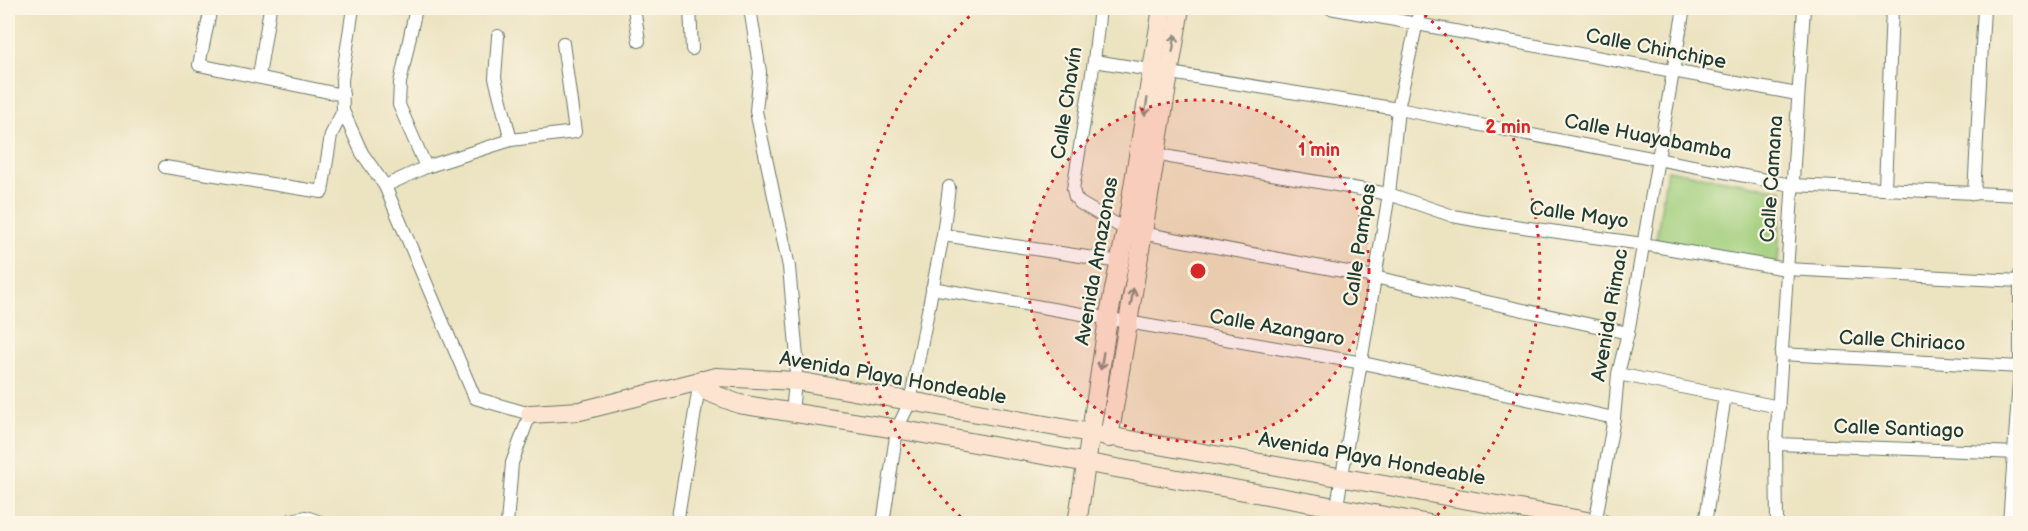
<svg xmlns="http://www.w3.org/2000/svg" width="2028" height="531" font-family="'Balsamiq Sans',sans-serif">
<rect width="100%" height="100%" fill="#fcf5e5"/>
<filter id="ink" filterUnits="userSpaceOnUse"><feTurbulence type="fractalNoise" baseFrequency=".0167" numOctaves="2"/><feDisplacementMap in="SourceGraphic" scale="12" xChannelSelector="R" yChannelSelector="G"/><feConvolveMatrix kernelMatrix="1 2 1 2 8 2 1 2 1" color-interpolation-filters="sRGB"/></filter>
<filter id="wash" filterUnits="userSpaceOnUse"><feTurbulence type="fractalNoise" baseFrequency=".008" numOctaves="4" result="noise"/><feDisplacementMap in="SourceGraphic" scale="24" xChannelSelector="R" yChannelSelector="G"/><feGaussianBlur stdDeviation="1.35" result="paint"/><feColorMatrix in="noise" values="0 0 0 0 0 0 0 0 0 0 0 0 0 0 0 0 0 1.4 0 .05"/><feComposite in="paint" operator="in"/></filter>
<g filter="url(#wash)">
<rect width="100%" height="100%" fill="#ece3c1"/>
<polygon fill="#a0ce7c" stroke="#608658" stroke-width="1.5" points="1667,170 1782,190 1778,264 1656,240"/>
</g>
<g filter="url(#ink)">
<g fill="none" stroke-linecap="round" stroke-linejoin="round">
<g stroke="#677765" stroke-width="14">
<g id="street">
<polyline points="211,8 199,65 343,95"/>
<polyline points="353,8 342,80 343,111 362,153 385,186 475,398 530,414 512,463 507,524"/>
<polyline points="416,8 400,83 399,105 426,167"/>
<polyline points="634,8 639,41"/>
<polyline points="690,8 692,49"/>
<polyline points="750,8 760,72 756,111 789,267 797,358 792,414"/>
<polyline points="1100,8 1094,61 1073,189 1075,197 1080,203 1126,230 1374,277 1628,333"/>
<polyline points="1330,8 1797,94"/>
<polyline points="498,36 495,78 511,140"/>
<polyline points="1094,61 1398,109 1791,185 2020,195"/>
<polyline points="259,76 270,8"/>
<polyline points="1149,151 1170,157 1389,194 1453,216 1480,221 1643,244 1786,269 2020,281"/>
<polyline points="165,167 322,192 331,135 343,111"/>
<polyline points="385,186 426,167 511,140 575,132 563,43"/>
<polyline points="1885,188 1892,8"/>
<polyline points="1974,194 1984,8"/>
<polyline points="943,235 1120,262"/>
<polyline points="932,288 1363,363 1614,418"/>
<polyline points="1781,354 2020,367"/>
<polyline points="1618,374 1779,407"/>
<polyline points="1776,444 2019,453"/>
<polyline points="288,524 291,520 306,517 326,524"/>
<polyline points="677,524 700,380"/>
<polyline points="883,524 897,429 910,402 943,235 949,187"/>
<polyline points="1334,524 1389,194 1398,109 1420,8"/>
<polyline points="1595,524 1614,418 1618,374 1628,333 1684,8"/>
<polyline points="1705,524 1725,396"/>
<polyline points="1777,524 1776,444 1804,8"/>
<polyline points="2009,524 2020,367 2020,274"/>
</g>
</g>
<g stroke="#677765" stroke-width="20">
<g id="secondary">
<polyline points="700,380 708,392 739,404 897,429 1430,524"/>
<polyline points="530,414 580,411 716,377 797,381 1604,524"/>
<polyline points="1109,438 1180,8"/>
<polyline points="1077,524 1108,319 1126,230 1162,8"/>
</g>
</g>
<use href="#street" stroke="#fff" stroke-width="12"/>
<use href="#secondary" stroke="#fde4d0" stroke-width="18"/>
</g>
<defs><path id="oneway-shaft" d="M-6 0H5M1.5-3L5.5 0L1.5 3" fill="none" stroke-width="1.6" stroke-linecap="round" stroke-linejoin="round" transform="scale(1.5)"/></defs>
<g stroke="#8e9082">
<use href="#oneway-shaft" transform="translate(1174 43) rotate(-81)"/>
<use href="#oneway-shaft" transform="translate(1146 107) rotate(99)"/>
<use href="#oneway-shaft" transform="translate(1132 297) rotate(-81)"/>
<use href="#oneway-shaft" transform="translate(1102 361) rotate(99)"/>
</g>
</g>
<circle cx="1198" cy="271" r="171" fill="#d62828" fill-opacity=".12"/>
<g fill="none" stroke="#d62828" stroke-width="3" stroke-dasharray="3 6">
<circle cx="1198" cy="271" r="171"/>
<path d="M967 523A342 342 0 0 1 978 9M1418 9A342 342 0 0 1 1429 523"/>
</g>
<g text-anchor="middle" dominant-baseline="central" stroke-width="4.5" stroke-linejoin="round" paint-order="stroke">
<g font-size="20" fill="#1f3d34" stroke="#fcf5e5">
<text transform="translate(1656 49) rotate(11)">Calle Chinchipe</text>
<text transform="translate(1067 103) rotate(-81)">Calle Chavín</text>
<text transform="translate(1648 137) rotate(11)">Calle Huayabamba</text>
<text transform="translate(1772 179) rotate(-86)">Calle Camana</text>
<text transform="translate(1579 215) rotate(8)">Calle Mayo</text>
<text transform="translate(1360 245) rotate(-81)">Calle Pampas</text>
<text transform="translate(1097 261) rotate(-80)">Avenida Amazonas</text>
<text transform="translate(1610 315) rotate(-80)">Avenida Rimac</text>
<text transform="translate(1277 328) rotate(10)">Calle Azangaro</text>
<text transform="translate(1902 341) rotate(3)">Calle Chiriaco</text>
<text transform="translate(893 378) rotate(10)">Avenida Playa Hondeable</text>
<text transform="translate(1899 429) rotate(2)">Calle Santiago</text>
<text transform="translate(1372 459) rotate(10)">Avenida Playa Hondeable</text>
</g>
</g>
<circle cx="1198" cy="271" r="9" fill="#d62828" stroke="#fcf5e5" stroke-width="3"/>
<g font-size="18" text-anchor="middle" font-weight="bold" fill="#d62828" stroke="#fcf5e5" stroke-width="4.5" stroke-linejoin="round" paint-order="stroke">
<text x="1508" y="133">2 min</text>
<text x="1319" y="156">1 min</text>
</g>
<rect width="2028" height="531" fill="none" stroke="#fcf5e5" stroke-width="30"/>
</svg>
